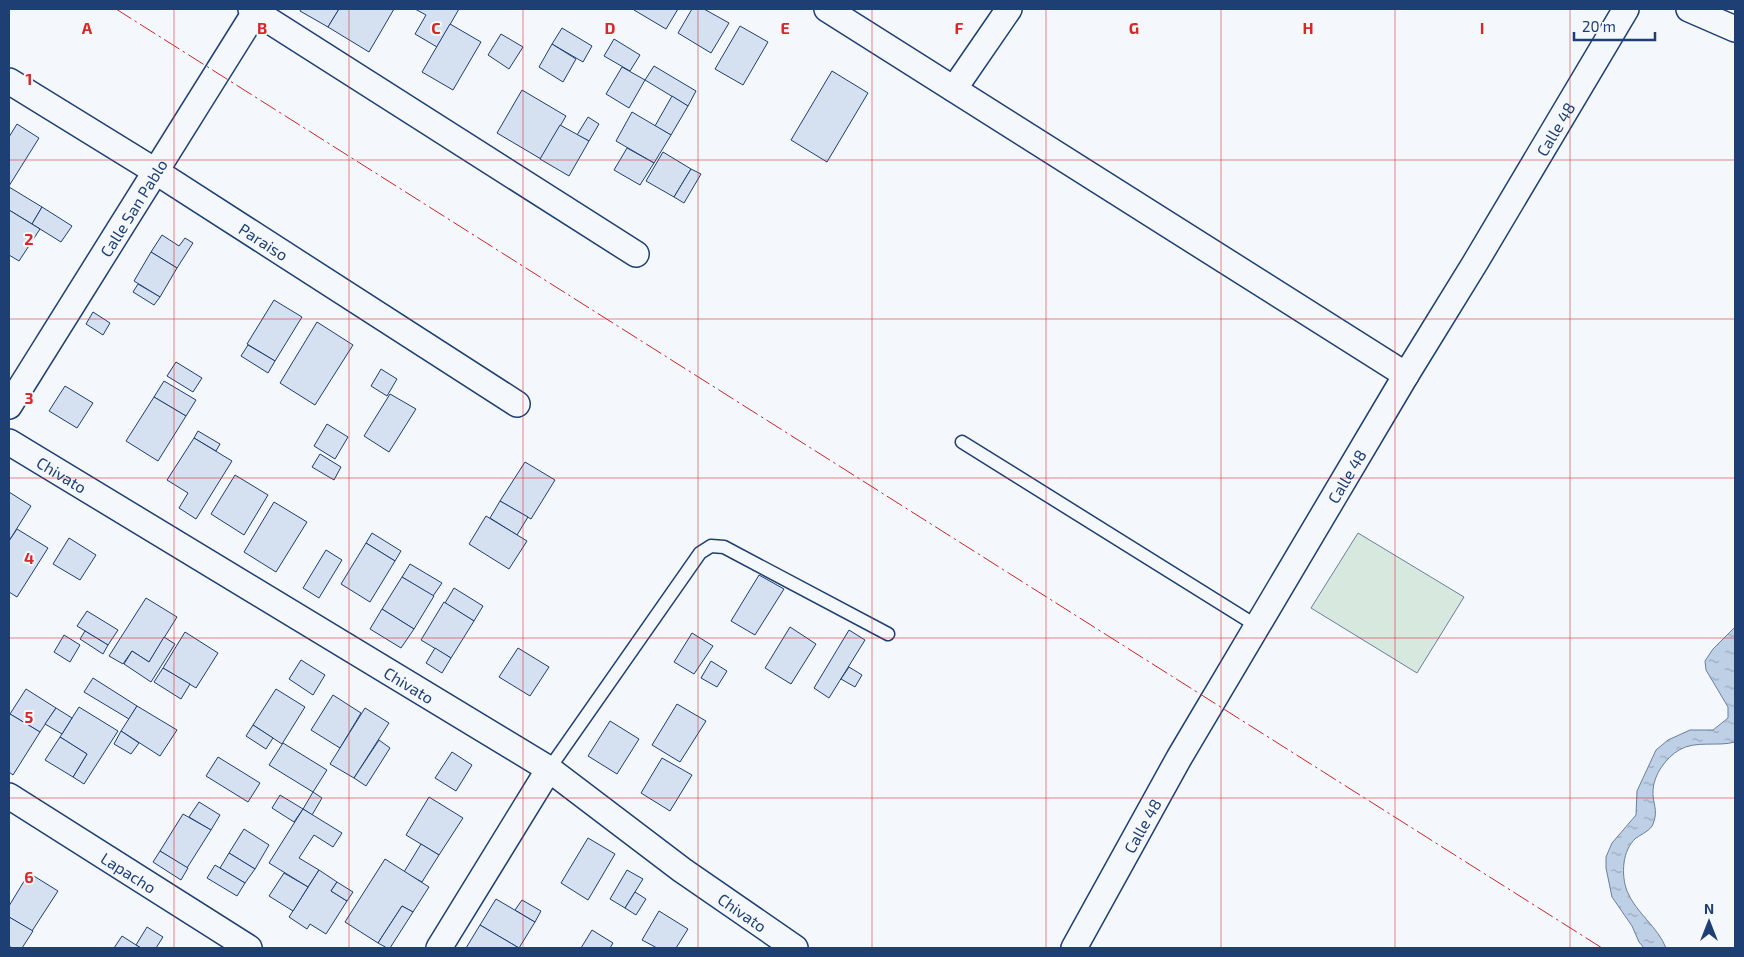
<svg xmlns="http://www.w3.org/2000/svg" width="1744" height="957" font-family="'Exo 2',sans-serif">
<defs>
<pattern id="water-ripples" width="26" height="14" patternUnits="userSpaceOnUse" patternTransform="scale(1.25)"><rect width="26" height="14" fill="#bed0e5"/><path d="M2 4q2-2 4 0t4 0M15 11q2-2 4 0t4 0" fill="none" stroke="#9aaabe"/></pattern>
</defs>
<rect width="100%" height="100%" fill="#f4f7fb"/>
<polygon fill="#d7e8df" stroke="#687fa3" points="1358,533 1464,597 1417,673 1311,608"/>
<path fill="url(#water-ripples)" stroke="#687fa3" d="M1735,627v115c-18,5 -39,-2 -56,8 -13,8 -25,24 -26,40 -1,13 6,20 0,34 -2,6 -11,10 -17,14 -14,12 -15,37 -9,53 9,22 31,36 39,57h-22l-5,-6 -7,-16 -20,-29 -6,-29v-11l6,-14 24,-28 1,-24 19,-41 12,-10 22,-10h23l15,-12v-11l-22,-37 -1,-9 8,-12z"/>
<g fill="#d5e0f0" stroke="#1d3f73">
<polygon points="301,9 339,9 328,27 300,11"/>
<polygon points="339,9 394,9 369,52 328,27"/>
<polygon points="415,9 459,9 437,47 415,34 426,15"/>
<polygon points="635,9 678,9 666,29 634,10"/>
<polygon points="692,9 704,9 729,23 711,53 678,33"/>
<polygon points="450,24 481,42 453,90 422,72"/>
<polygon points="740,26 768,42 743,85 715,69"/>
<polygon points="562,28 592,46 583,62 552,44"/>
<polygon points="501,34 523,47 509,69 488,55"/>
<polygon points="614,39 640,55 630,71 604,56"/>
<polygon points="552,44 576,59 563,82 539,67"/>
<polygon points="654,66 696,91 688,106 645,80"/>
<polygon points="622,67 645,80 629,108 606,94"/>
<polygon points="832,71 868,93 827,162 791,140"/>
<polygon points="522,90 566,116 541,159 497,133"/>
<polygon points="672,96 688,106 671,135 655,126"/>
<polygon points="632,112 671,135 654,163 616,141"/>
<polygon points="588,117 599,124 589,141 577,135"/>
<polygon points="17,124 39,138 9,186 9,137"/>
<polygon points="560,125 589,141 569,176 540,159"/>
<polygon points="627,148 654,163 640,185 614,170"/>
<polygon points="663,152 691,169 674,197 646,181"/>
<polygon points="691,169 701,174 684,203 674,197"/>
<polygon points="9,187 42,207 32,224 9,210"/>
<polygon points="42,207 72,226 61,242 32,224"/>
<polygon points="9,210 40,229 19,261 9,255"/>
<polygon points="162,235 179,246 185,238 193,243 177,268 151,252"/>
<polygon points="151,252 177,268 160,297 134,281"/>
<polygon points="138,284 160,297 154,305 133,292"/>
<polygon points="274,300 302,317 275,361 247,344"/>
<polygon points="93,312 110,323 103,335 86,324"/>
<polygon points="317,322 353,345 315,405 280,383"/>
<polygon points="248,345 275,361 268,373 241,356"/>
<polygon points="176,362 202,378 193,392 167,376"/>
<polygon points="381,369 397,379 387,396 371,386"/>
<polygon points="164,381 196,400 186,416 154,397"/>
<polygon points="65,386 93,403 77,428 49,411"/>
<polygon points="390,394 416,409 389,452 364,436"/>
<polygon points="154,397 186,416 158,461 126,441"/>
<polygon points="327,424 348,437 335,459 314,446"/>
<polygon points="198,431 220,444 216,451 194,438"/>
<polygon points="194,438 232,461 196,519 179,508 188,493 167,480"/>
<polygon points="320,454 341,467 334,480 312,467"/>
<polygon points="525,462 555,480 531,519 500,501"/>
<polygon points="235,475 268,495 244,535 211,514"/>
<polygon points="9,492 31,506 9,541"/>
<polygon points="500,501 528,517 517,535 490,518"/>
<polygon points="274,502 307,522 276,572 244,552"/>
<polygon points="486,516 527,541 509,569 469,544"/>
<polygon points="17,529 48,548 17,597 9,592 9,541"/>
<polygon points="372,533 401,551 395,561 366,543"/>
<polygon points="69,538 96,555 80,580 53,564"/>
<polygon points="366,543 395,561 370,602 341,584"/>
<polygon points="326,550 342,560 319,598 303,588"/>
<polygon points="410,564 442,583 433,596 402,577"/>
<polygon points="759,575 784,589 755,635 731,621"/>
<polygon points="402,577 434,596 414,629 382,609"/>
<polygon points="454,588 483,606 474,621 445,603"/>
<polygon points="146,598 177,617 149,662 132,651 123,664 109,656"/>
<polygon points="444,602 474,621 451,658 421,640"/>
<polygon points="382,609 414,629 401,648 370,629"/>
<polygon points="87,611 118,630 108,645 77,626"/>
<polygon points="790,627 816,644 791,684 765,668"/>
<polygon points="849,630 865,640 829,698 814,688"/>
<polygon points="85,631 108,645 103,654 80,639"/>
<polygon points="185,632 218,653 196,688 163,668"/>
<polygon points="692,633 713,646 694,674 674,662"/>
<polygon points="64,635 80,645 70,662 54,652"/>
<polygon points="164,637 175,644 151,682 124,664 132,651 149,662"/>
<polygon points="435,648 451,658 442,673 426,663"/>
<polygon points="518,648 549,667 530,696 499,677"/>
<polygon points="301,660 325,675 313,695 289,679"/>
<polygon points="711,661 727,671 717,687 701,678"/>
<polygon points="849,667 862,675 855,687 841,679"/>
<polygon points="163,668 190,684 181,699 154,682"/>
<polygon points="93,678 137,706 129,719 84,692"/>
<polygon points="26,689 56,708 40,732 10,714"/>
<polygon points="276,689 305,707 282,744 253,725"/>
<polygon points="333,695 361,713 340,748 311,730"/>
<polygon points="677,704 706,721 680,762 652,745"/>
<polygon points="137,706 177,730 160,756 121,731"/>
<polygon points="79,707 118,731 84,784 73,777 87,754 60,737"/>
<polygon points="56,708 72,718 62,734 45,724"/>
<polygon points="365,708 389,723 354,778 330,764"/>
<polygon points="10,714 40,732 13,775 9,772 9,716"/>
<polygon points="610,721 639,739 617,774 588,756"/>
<polygon points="253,725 273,738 266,749 246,736"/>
<polygon points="121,731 139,743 131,754 114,744"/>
<polygon points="60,737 87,754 73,777 45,760"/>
<polygon points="379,740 390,748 366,786 354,778"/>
<polygon points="283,743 327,770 313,792 269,765"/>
<polygon points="452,752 472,765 456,791 435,778"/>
<polygon points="218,757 260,783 248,802 206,776"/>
<polygon points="662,758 692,775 670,811 641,793"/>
<polygon points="313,792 322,798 312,815 303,809"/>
<polygon points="280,795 303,809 294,822 272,808"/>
<polygon points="429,797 463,818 439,855 406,835"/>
<polygon points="199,802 220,815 211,830 189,817"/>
<polygon points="303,809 342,833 333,847 314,835 299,858 319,870 308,887 269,863"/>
<polygon points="183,814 211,830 187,868 160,851"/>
<polygon points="244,829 269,845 255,869 229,853"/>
<polygon points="588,838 615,854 588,900 561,883"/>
<polygon points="421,844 439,855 422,882 404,872"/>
<polygon points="160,851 188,868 181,880 153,862"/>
<polygon points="229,853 255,869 245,883 220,868"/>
<polygon points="385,859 429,887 413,912 402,906 378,943 345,922"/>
<polygon points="215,865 245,883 237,896 207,878"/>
<polygon points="319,870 337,882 331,891 347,901 326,934 310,924 307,929 289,917"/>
<polygon points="627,870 643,879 625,908 610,899"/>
<polygon points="29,873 58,891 32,931 9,917 9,906"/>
<polygon points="284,873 308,887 293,911 269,896"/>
<polygon points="337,882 353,892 347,901 331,891"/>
<polygon points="635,892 646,899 636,915 625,908"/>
<polygon points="496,899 535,922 519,948 480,925"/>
<polygon points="522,900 541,911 535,922 515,910"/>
<polygon points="402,906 413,912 390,948 387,948 378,943"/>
<polygon points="659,911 688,929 676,948 657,948 642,940"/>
<polygon points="9,917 33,931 22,948 12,948 9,946"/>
<polygon points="480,925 519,948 466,948"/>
<polygon points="147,927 163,937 156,948 141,948 136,945"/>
<polygon points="592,930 613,943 610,948 581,948"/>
<polygon points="122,936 136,945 141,948 114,948"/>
</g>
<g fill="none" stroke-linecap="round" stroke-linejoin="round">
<g stroke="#1d3f73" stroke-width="15">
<g id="lane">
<polyline points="962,442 1257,626"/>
<polyline points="549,769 700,553 711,546 724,547 888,634"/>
</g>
</g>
<g stroke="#1d3f73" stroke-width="28">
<g id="street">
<polyline points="251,9 636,254"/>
<polyline points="827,9 1406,375"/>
<polyline points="1689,9 1735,29"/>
<path id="s1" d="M9,81l146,90 362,233"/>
<polyline points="954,89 1009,9"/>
<path id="s2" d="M9,406l248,-397"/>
<path id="s3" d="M9,442l540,327 133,101 113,78"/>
<path id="s4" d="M9,796l240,152"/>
<polyline points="439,948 549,769"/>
<path id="s5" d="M1074,948l105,-190 227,-383 69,-112 151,-254"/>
</g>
</g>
<use href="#lane" stroke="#f4f7fb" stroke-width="12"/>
<use href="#street" stroke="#f4f7fb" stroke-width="25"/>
<polyline stroke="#c62828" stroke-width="1" stroke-dasharray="18 4 2.5 4" stroke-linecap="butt" points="116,9 1602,948"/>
</g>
<path fill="none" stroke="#d62828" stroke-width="1" stroke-opacity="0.55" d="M174,9v939M349,9v939M523,9v939M698,9v939M872,9v939M1046,9v939M1221,9v939M1395,9v939M1570,9v939M9,160h1726M9,319h1726M9,478h1726M9,638h1726M9,798h1726"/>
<g text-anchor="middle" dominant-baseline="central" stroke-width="4" stroke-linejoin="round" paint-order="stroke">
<g font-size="16" fill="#1d3f73" stroke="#f4f7fb">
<text stroke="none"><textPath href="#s5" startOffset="950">Calle 48</textPath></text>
<text stroke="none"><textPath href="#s2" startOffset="234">Calle San Pablo</textPath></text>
<text stroke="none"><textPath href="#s1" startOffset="301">Paraiso</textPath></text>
<text stroke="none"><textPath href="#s3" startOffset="62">Chivato</textPath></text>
<text stroke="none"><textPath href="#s5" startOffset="545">Calle 48</textPath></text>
<text stroke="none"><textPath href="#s3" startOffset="468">Chivato</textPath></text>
<text stroke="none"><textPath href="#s5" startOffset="140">Calle 48</textPath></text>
<text stroke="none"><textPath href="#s4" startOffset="142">Lapacho</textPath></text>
<text stroke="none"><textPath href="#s3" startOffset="872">Chivato</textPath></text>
</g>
</g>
<g font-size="16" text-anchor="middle" font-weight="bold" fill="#d62828" stroke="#f4f7fb" stroke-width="4" stroke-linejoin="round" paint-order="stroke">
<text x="87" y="34">A</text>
<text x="262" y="34">B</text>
<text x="436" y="34">C</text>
<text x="610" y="34">D</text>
<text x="785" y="34">E</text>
<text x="959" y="34">F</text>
<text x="1134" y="34">G</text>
<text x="1308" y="34">H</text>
<text x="1482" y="34">I</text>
<text x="29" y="85">1</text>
<text x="29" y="245">2</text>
<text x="29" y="404">3</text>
<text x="29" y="564">4</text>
<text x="29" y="723">5</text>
<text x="29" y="883">6</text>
</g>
<rect width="1744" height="957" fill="none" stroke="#1d3f73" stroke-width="20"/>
<g transform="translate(1709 922)" stroke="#f4f7fb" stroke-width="4" paint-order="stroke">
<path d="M0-4L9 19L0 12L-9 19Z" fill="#1d3f73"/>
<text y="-8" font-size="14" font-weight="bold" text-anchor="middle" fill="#1d3f73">N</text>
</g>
<path d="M1574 32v8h81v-8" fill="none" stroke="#1d3f73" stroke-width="2.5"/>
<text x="1582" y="32" font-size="15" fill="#1d3f73" stroke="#f4f7fb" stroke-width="4" paint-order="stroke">20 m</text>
</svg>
